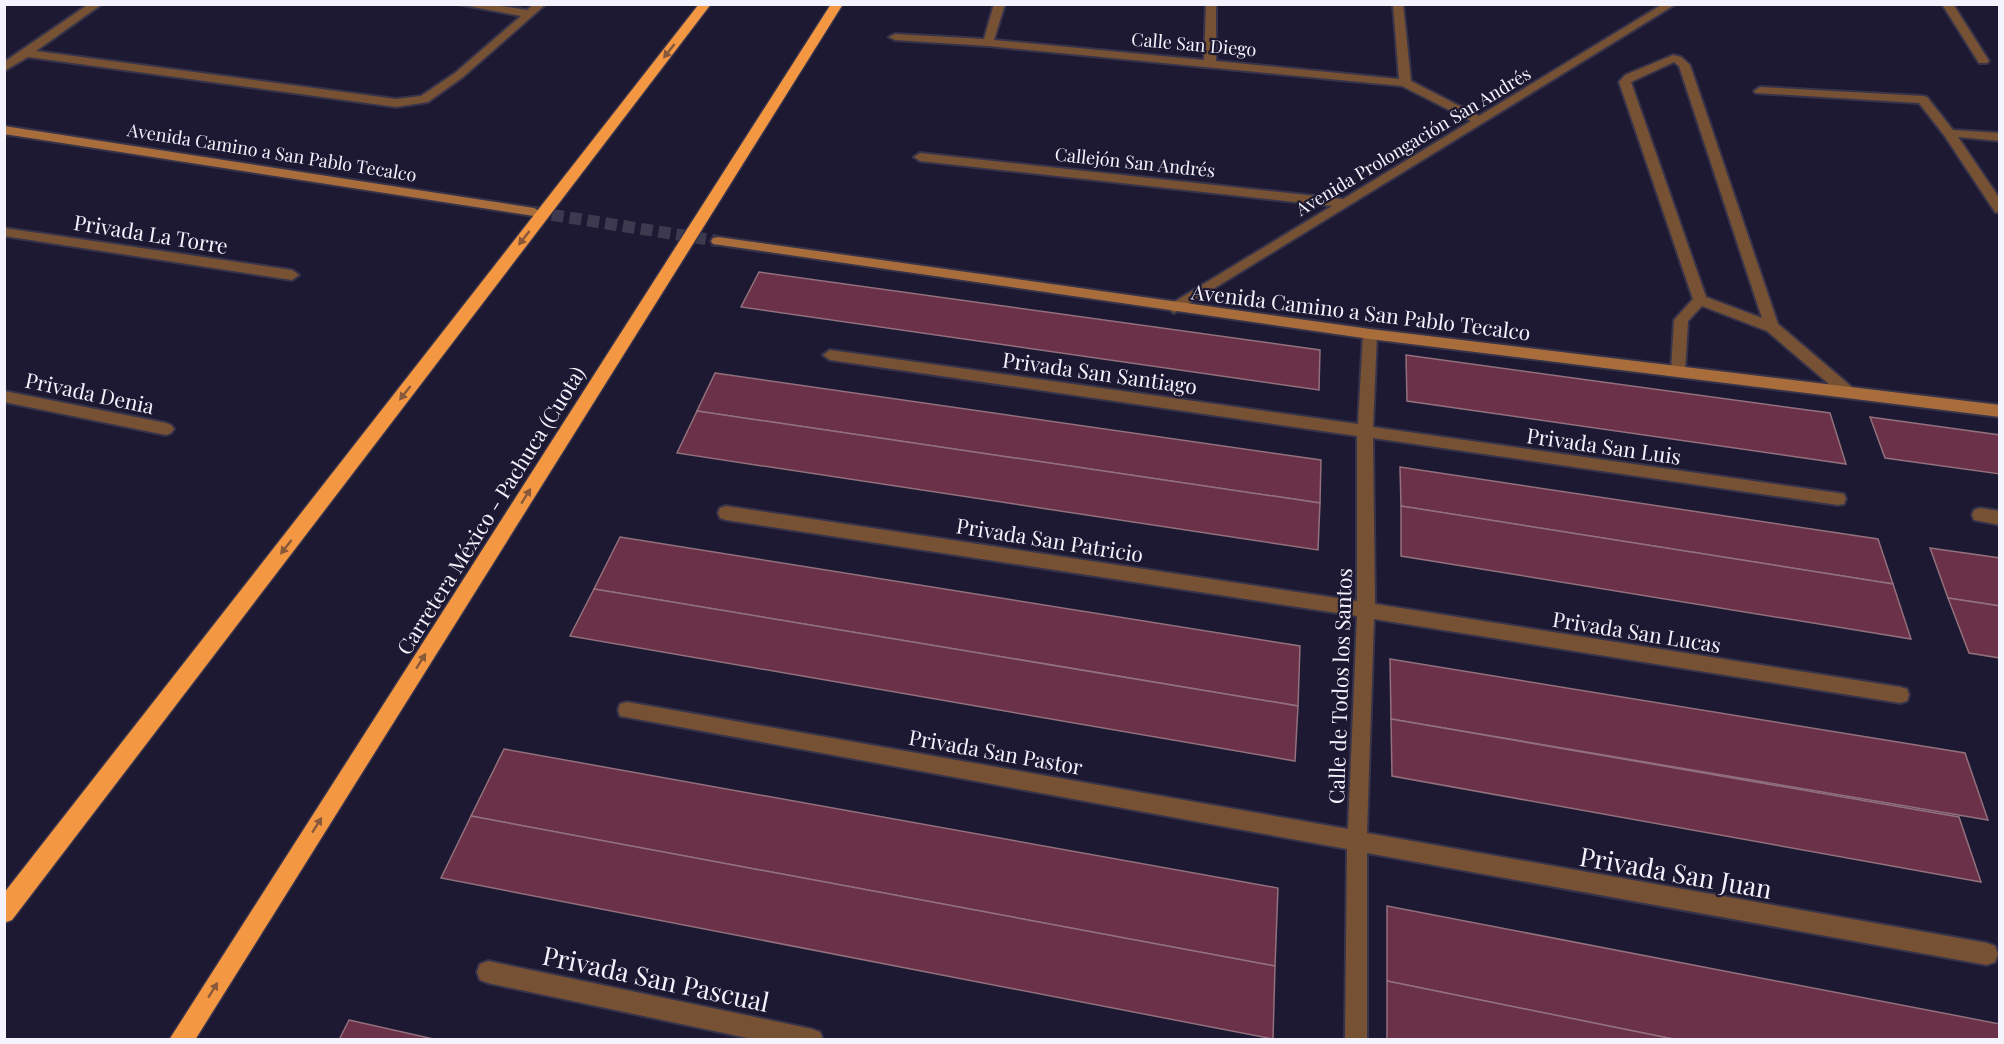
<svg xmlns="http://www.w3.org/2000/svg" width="2004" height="1044" font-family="'Playfair Display',serif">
<rect width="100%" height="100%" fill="#1d1932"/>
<g fill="#6a3149" stroke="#92707c" stroke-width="1.5">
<polygon points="759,272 1320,350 1319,390 741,307"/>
<polygon points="1406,355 1830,413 1846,464 1407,401"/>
<polygon points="715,373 1321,460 1320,503 697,411"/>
<polygon points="697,411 1320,503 1318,550 677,453"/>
<polygon points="1870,417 2000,435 2000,474 1885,458"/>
<polygon points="1400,467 1878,539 1893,584 1401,506"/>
<polygon points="1401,506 1893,584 1911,639 1401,556"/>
<polygon points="620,537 1300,646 1298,706 594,589"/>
<polygon points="1930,548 2000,558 2000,606 1948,598"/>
<polygon points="594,589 1298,706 1295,761 570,636"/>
<polygon points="1948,598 2000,606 2000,658 1969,653"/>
<polygon points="1390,659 1965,753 1988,820 1391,719"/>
<polygon points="1391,719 1959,817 1981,882 1392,776"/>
<polygon points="504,749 1278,888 1275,966 471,816"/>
<polygon points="471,816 1275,966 1273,1039 441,878"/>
<polygon points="1387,906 2000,1024 2000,1040 1678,1040 1387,981"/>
<polygon points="1387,981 1678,1040 1387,1040"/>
<polygon points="349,1020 438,1040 339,1040"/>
</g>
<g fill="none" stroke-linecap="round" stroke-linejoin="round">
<polyline stroke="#3d3a50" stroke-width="12" stroke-dasharray="12 6" stroke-linecap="butt" points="534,212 718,241"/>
<g stroke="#37334a" stroke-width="4">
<g id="minor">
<polygon points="89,4 102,4 36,51 396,99 421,96 455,73 521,16 458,4 488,4 527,10 534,4 546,4 463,77 428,102 396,107 28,57 4,71 4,62"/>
<polygon points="994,4 1005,4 994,40 1204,60 1206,4 1216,4 1216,61 1399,79 1393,4 1403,4 1411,81 1479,116 1663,4 1676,4 1174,313 1167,308 1169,305 1332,206 920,161 914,157 920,153 1343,199 1471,121 1402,86 988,46 895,40 889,37 895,34 984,39"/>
<polygon points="1942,4 1953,4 1989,61 1987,63 1979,63"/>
<path d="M1673,55l8,2 9,8 88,259 75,64 3,4 -3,4h-10l-76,-65 -65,-25 -14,15 -3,50 -2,4h-10l-2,-4 3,-51 19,-21 -74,-217 6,-7zM1674,62l5,4 83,252 -56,-21 -75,-215z"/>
<polygon points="1760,87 1923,96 1927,97 1953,130 2000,133 2000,141 1958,137 2000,199 2000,213 1995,212 1944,135 1919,103 1756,93 1754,91"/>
<polygon points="4,228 292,270 299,275 292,280 4,236"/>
<polygon points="1370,329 1377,334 1373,427 1838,493 1844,494 1846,499 1844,504 1838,505 1373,438 1375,604 1900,687 1907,689 1909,695 1907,701 1900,703 1374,619 1367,833 1987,943 1995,946 1998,954 1995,962 1987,965 1367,853 1367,1040 1345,1040 1347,849 620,716 618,710 620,704 627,702 1348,829 1357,616 726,520 720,518 718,513 720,508 726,506 1357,601 1357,436 830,360 823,355 830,350 1358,424 1363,334"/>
<polygon points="4,391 166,423 171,425 174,429 171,433 166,435 4,402"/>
<polygon points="1980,508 2000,511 2000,525 1974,520 1972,515 1974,510"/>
<polygon points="488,961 812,1029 820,1032 823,1040 757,1040 488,983 480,980 477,972 480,964"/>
</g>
</g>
<g stroke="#37334a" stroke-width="4">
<g id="secondary">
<polygon points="4,126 534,208 541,212 534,216 4,134"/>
<polygon points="718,237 1370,329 2000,405 2000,417 1370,339 713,244 711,241 713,238"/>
</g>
</g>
<g stroke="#37334a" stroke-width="3">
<g id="motorway">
<polygon points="699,4 711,4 12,920 4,923 4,893"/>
<polygon points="831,4 843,4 195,1040 169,1040"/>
</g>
</g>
<use href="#minor" fill="#765133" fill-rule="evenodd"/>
<use href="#secondary" fill="#a86d3b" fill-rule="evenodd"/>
<use href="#motorway" fill="#f39743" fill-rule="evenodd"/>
</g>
<defs><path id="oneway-solid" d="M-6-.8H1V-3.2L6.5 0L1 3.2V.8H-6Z" transform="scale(1.5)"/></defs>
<g fill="#88583a">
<use href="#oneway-solid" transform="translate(669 51) rotate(128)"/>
<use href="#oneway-solid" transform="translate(524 238) rotate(128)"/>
<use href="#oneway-solid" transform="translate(405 393) rotate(128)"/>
<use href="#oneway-solid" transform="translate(526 496) rotate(-58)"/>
<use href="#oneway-solid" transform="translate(286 547) rotate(128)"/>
<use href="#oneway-solid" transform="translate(421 661) rotate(-58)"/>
<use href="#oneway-solid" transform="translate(317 825) rotate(-58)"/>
<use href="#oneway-solid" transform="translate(213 990) rotate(-58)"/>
</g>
<g text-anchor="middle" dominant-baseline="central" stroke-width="4.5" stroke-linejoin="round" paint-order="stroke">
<g font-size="18" fill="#f3f2fd" stroke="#1d1932">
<text transform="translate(1194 44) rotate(5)">Calle San Diego</text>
<text transform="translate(1413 141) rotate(-31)">Avenida Prolongación San Andrés</text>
<text transform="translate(272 152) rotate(9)">Avenida Camino a San Pablo Tecalco</text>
<text transform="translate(1135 162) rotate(6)">Callejón San Andrés</text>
</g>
<g font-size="21" fill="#f3f2fd" stroke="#1d1932">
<text transform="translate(151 233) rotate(9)">Privada La Torre</text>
<text transform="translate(1361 311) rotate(7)">Avenida Camino a San Pablo Tecalco</text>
<text transform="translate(1100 372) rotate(8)">Privada San Santiago</text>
<text transform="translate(90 392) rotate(12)">Privada Denia</text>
<text transform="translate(1604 445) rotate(8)">Privada San Luis</text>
<text transform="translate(490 510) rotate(-58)">Carretera México - Pachuca (Cuota)</text>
<text transform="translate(1050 539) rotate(9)">Privada San Patricio</text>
<text transform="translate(1637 631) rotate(9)">Privada San Lucas</text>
<text transform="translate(1339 686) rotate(-88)">Calle de Todos los Santos</text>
<text transform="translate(996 751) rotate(10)">Privada San Pastor</text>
</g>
<g font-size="26" fill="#f3f2fd" stroke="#1d1932">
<text transform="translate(1676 872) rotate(10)">Privada San Juan</text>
<text transform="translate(656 978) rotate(12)">Privada San Pascual</text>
</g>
</g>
<rect width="2004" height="1044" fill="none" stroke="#f3f2fd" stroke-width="12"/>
</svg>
